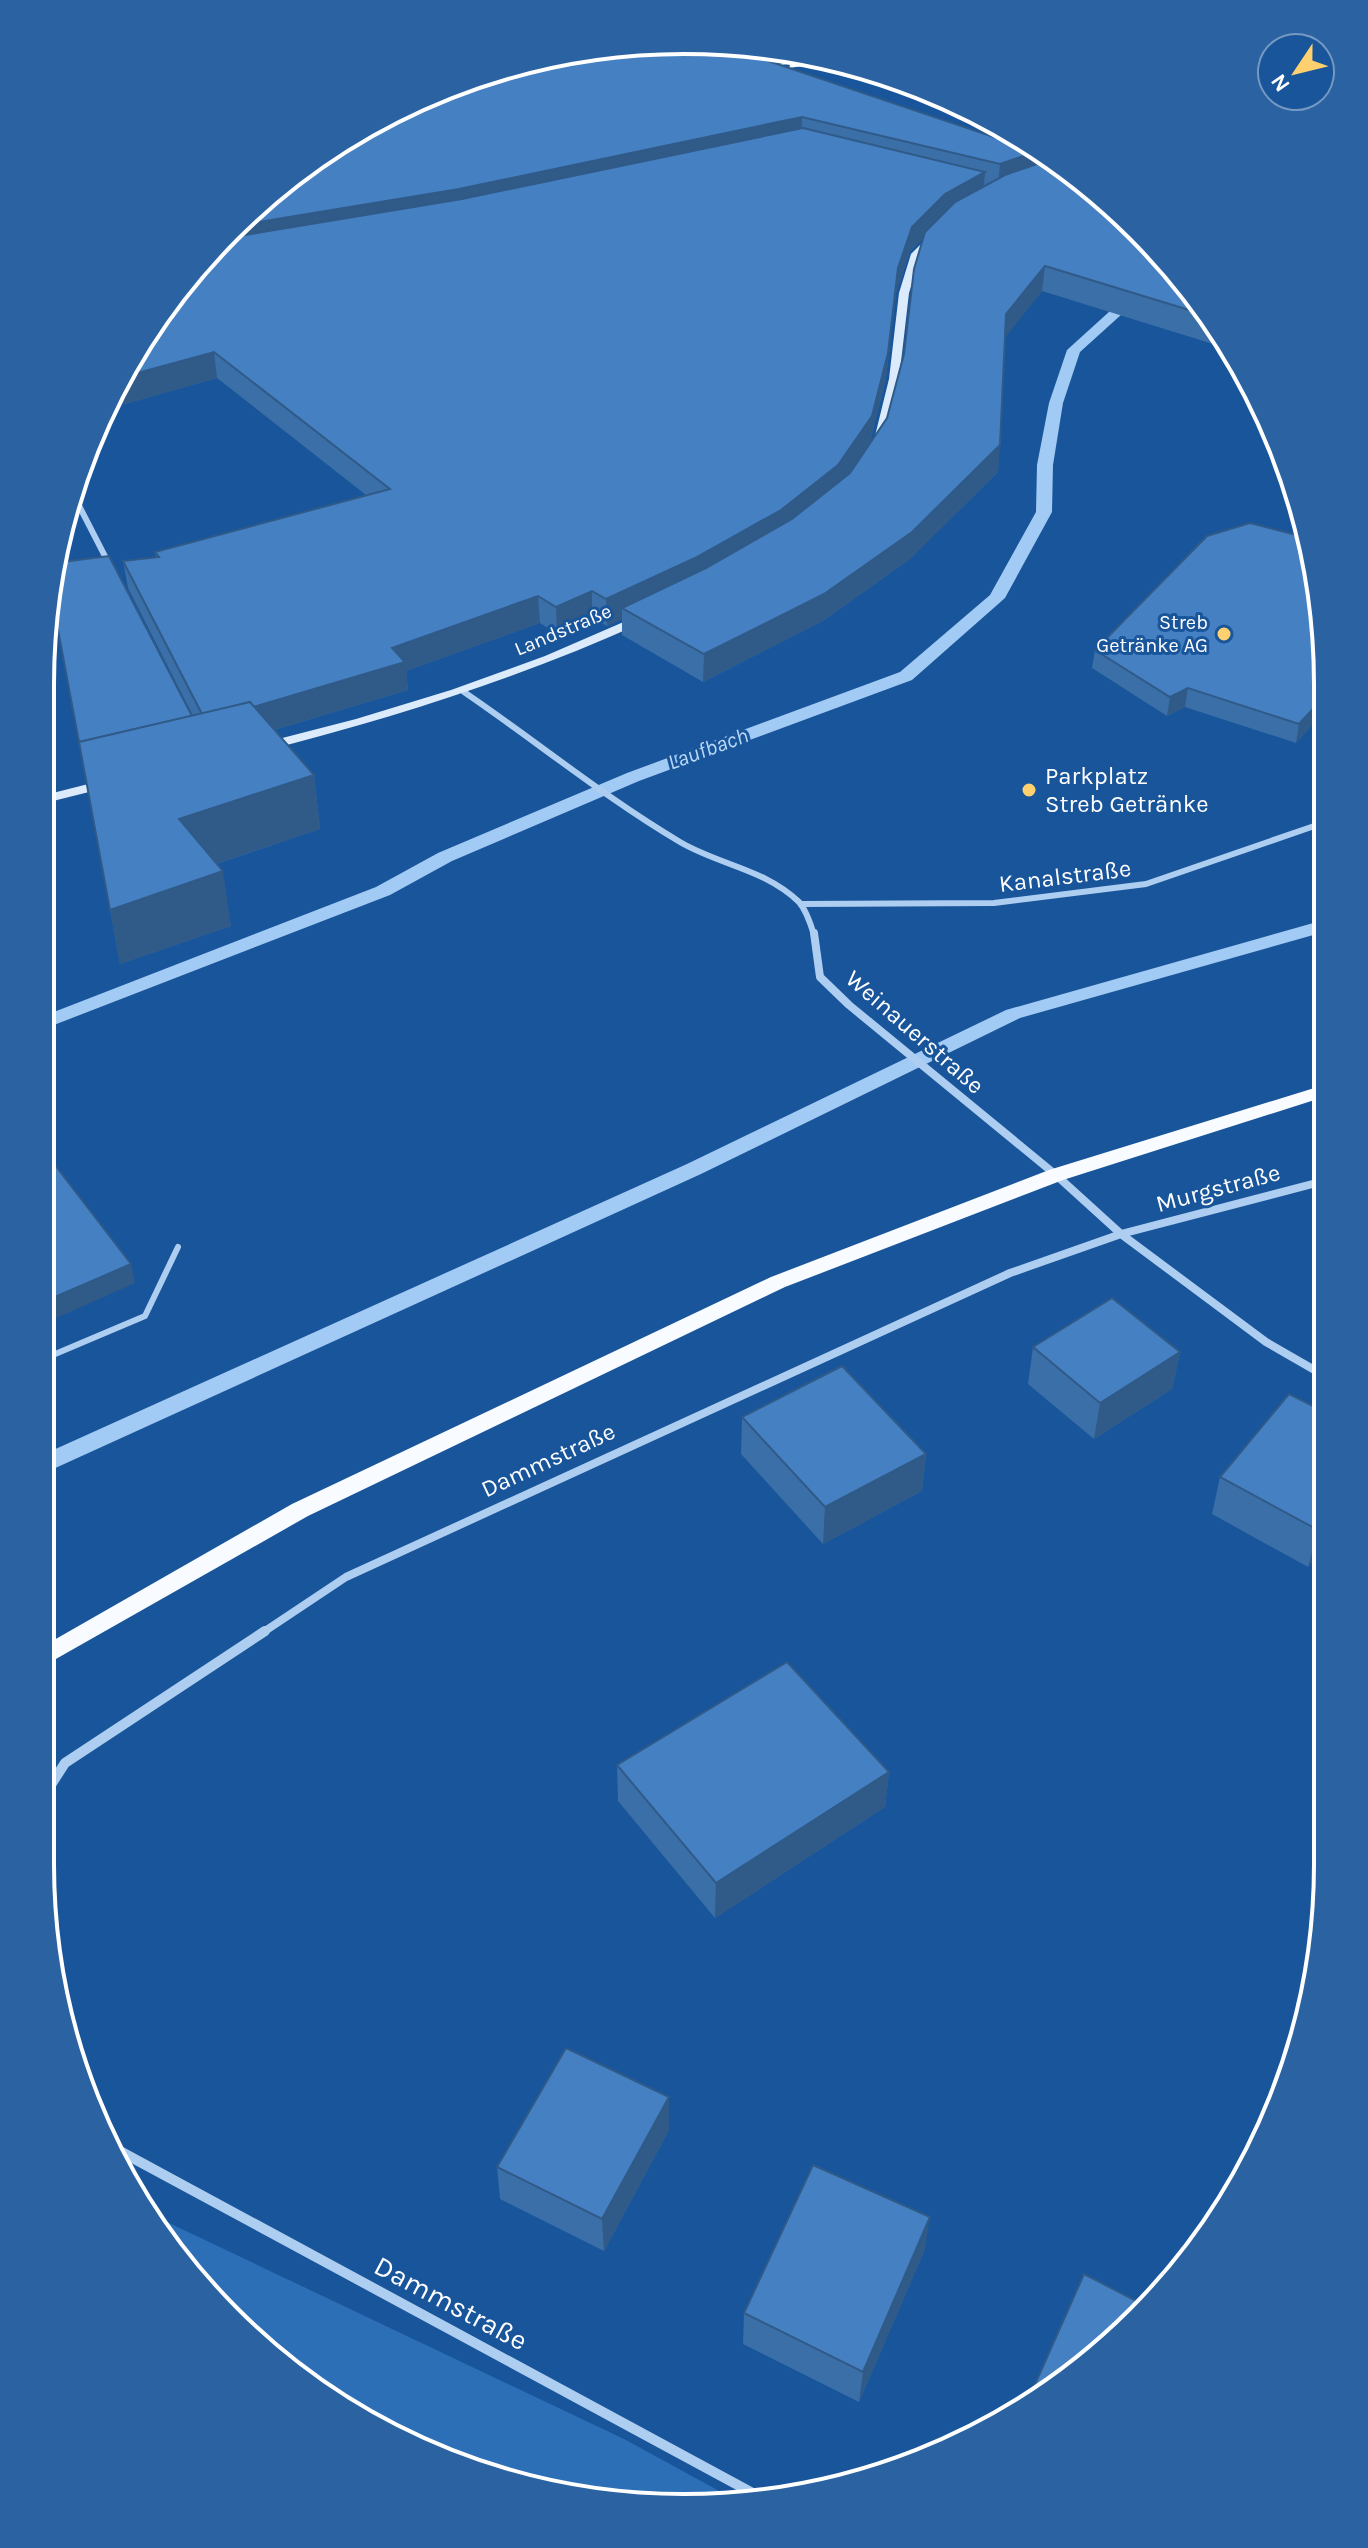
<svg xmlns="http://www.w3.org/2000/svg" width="1368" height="2548" font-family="Karla,sans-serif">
<rect width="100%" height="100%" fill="#19559a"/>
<polygon fill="#2c6fb7" points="150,2214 626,2440 741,2503 727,2507 518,2486 327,2400 173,2256"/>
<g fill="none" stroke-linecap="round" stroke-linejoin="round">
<g fill="#a1caf4" fill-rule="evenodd">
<polygon points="1131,292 1143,295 1080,352 1063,403 1053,465 1052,512 1005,598 912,680 639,781 452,861 390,895 41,1030 41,1017 376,887 438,853 627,773 900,672 990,595 1036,512 1037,465 1049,403 1067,350"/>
<polygon points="1324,920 1324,932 1020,1018 701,1174 40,1475 40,1456 687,1164 1006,1010"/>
</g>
<polyline stroke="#aecef1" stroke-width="6" points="41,1360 145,1316 178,1247"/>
<polyline stroke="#aecef1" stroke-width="5" points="728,52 751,45"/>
<g stroke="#aecef1" stroke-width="6">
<polyline points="72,492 110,566"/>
<path d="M464,692c72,49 140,105 216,150 39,23 85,27 119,60 7,8 12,23 15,33"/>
<polyline points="801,904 994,903 1146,884 1323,823"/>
</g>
<g stroke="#aecef1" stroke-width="8">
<polyline points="814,933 820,977 849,1005 1056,1175 1121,1234 1266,1342 1325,1376"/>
<polyline points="262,1633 346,1577 1010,1273 1121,1234 1324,1181"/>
</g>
<g stroke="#aecef1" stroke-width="10">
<polyline points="40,1802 65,1763 265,1631"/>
<polyline points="116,2149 762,2498"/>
</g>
<g fill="#dcebfc" fill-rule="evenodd">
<polygon points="932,233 940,235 921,255 909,293 899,379 883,444 874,446 873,444 889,379 899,293 911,254"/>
<path d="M642,614l4,1v6c-124,56 -251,97 -383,130l-6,-4 2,-3 97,-25 95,-29 94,-34z"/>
<polygon points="108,779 113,780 113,786 41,804 41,796"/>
</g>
<polygon fill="#f8fbff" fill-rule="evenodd" points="1324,1085 1324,1097 1063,1180 785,1287 308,1516 40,1668 40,1648 292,1504 771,1277 1049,1170"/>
<g stroke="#fff" stroke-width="5">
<polyline id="rail" points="760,69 831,60"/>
</g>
<use href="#rail" stroke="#19559a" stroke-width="3" stroke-dasharray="10" stroke-linecap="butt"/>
</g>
<g fill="#3b6fa7" fill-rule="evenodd">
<path d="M641,41l85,3 -1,2 267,91 -17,-18 1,-6 30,13 133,102 81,99 9,19 -3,2 -184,-57 -37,46 -7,135 -88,87 -87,62 -120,61 -81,-47v-16l-15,7 -15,-8 -35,16 -17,-11 -134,48 2,19 -134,40 40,45 6,54 -104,35 15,62 -111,38 -10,-54 83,-194 -65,-128 -5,-27 33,-4 -1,-5 211,-57 -149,-117 -110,31 19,-47 74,-102zM924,237l-20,117 -17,64 -39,57 22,-33 16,-64 10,-85 14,-42z"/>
<polygon points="1323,600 1323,713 1296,743 1185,707 1167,716 1092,668 1095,650"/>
<polygon points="1033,1347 1180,1352 1172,1389 1094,1439 1028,1384"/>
<polygon points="1325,1412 1326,1544 1308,1567 1212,1514 1220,1477"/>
<polygon points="742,1417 926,1454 922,1491 823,1544 741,1454"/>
<polygon points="617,1765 889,1772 885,1807 715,1918 618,1801"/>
<polygon points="669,2130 604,2251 500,2199 497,2167"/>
<polygon points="925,2249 859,2402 743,2344 744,2313"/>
</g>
<g fill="#305a88">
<polygon points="641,41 726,44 723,48 438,92 517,62"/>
<polygon points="802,117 801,141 203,257 235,226"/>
<polygon points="1038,151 1059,167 998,188 1000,164"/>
<polygon points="985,172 983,196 943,218 910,251 896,293 886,378 870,442 837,491 780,537 622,608 622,619 607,626 606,599 898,268 912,227 945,194"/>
<polygon points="1045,266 1042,291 1004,339 1006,314"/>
<polygon points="214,352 217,378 107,409 119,378"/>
<polygon points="1000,445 998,472 910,559 823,621 703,682 704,654"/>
<polygon points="592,591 592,618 557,634 556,607"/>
<polygon points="538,596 540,623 406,671 408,690 246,738 239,711 392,648"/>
<polygon points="1188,688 1185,707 1167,716 1170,697"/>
<polygon points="1323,698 1323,713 1296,743 1299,724"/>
<polygon points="314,775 320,829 188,873 179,819"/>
<polygon points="223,871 231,926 120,964 110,910"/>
<polygon points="41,968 46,990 41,992"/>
<polygon points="131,1264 135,1283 41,1325 41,1303"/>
<polygon points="1180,1352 1172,1389 1094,1439 1100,1403"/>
<polygon points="926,1454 922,1491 823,1544 825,1507"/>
<polygon points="1325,1521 1326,1544 1308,1567 1318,1530"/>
<polygon points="889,1772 885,1807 715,1918 716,1883"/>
<polygon points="669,2097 669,2130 604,2251 602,2219"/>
<polygon points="930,2217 925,2249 859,2402 863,2372"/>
</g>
<g fill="#4581c2" stroke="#305a88" stroke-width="2">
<polygon points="681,43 718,44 1029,149 1009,128 1038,151 1000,164 802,117 459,189 235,226 292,173 399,107 493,71"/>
<polygon points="803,128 985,172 945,194 912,227 898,268 888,353 872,416 838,465 781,510 695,558 606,599 592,591 556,607 538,596 392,648 405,662 253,707 250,702 202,714 123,561 159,557 155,552 390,489 214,352 119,378 126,362 164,310 168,309 166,307 200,260 221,239 462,199"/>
<polygon points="1049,160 1139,228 1212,317 1045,266 1006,314 1000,445 912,532 824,594 704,654 622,608 706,568 792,519 850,473 887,418 904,354 914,269 925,232 955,202 1005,175"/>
<polygon points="1250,523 1308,538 1323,600 1323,698 1299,724 1188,688 1170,697 1095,650 1207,536"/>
<polygon points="109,556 192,716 79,742 50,587 54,563"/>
<polygon points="250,702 314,775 179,819 223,871 110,910 79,742"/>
<polygon points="41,1147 131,1264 41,1303"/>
<polygon points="1112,1298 1180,1352 1100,1403 1033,1347"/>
<polygon points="842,1366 926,1454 825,1507 742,1417"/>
<polygon points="1289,1394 1325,1412 1325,1521 1318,1530 1220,1477"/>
<polygon points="787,1662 889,1772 716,1883 617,1765"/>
<polygon points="566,2048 669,2097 602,2219 497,2167"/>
<polygon points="813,2165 930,2217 863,2372 744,2313"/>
<polygon points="1084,2274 1144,2305 1109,2348 1029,2398"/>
</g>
<g fill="#ffd16e" stroke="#19559a" stroke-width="3">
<circle cx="1224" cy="634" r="8"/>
<circle cx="1029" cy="790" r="8"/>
</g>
<g text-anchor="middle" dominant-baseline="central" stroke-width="6" stroke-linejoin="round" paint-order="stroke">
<g font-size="20" fill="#fff" stroke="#19559a" text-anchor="end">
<text x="1208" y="622">Streb<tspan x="1208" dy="23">Getränke AG</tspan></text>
</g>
<g font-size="20" fill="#fff" stroke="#19559a">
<text transform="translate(563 630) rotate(-23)">Landstraße</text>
</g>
<g font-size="22" font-style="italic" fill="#bad8f8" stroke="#19559a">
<text transform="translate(708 749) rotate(-20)">Laufbach</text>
</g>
<g font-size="24" fill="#fff" stroke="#19559a" text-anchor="start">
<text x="1045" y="776">Parkplatz<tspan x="1045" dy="28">Streb Getränke</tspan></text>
</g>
<g font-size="24" fill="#fff" stroke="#19559a">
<text transform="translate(1065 876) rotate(-7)">Kanalstraße</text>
<text transform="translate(915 1032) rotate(41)">Weinauerstraße</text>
<text transform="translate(1218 1188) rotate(-15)">Murgstraße</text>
<text transform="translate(548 1460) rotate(-25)">Dammstraße</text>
</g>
<g font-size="28" fill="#fff" stroke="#19559a">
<text transform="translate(451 2303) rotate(28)">Dammstraße</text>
</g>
</g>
<path d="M0 0H1368V2548H0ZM684 54H684A630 630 0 0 1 1314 684V1864A630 630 0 0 1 684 2494H684A630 630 0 0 1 54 1864V684A630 630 0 0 1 684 54Z" fill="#2b63a2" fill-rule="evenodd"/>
<path fill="none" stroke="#fff" stroke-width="4" d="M684 54H684A630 630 0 0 1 1314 684V1864A630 630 0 0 1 684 2494H684A630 630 0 0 1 54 1864V684A630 630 0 0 1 684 54Z"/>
<g transform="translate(1296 72) rotate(235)"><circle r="38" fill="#19559a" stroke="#7599c2" stroke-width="2"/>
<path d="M0-6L14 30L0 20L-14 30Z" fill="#ffd16e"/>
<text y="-12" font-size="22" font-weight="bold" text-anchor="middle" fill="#ffffff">N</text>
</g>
</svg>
